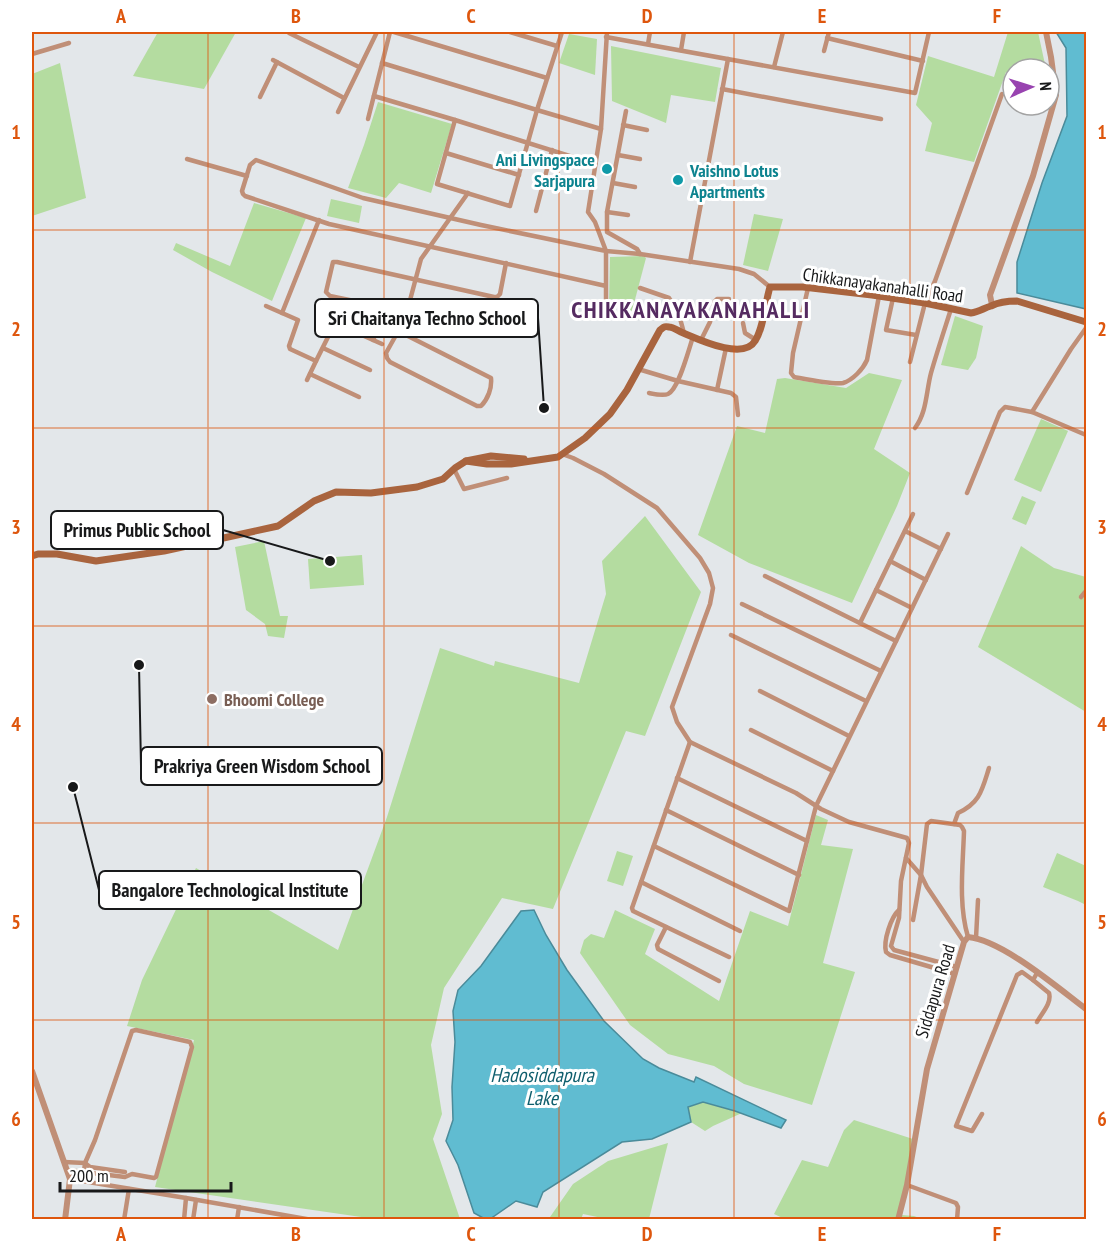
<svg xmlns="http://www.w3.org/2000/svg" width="1118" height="1251" font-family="'PT Sans Narrow',sans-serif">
<rect width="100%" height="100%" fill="#e3e7ea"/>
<g fill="#b4dca0">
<polygon points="158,32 236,32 204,89 133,76"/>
<polygon points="1008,32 1038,32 1046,69 1013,69 1013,75 1006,72 974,162 925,151 932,123 916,105 928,56 994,77"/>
<polygon points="569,34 597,39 595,75 559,63"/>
<polygon points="611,46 721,68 715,102 671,95 666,123 612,101"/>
<polygon points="60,63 86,198 32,216 32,74"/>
<polygon points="378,102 452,124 431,193 399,183 386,198 348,188 364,145"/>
<polygon points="331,199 362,206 359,223 327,216"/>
<polygon points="254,203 306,218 272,301 212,272 173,250 176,243 230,266"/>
<polygon points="754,214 783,219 768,271 743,265"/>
<polygon points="643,256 646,258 632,311 609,304 610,257"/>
<polygon points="955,316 983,326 976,358 968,370 941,365"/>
<polygon points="869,373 902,380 874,449 910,473 897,506 852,603 749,563 698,535 737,426 765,433 777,379 785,378 846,388"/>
<polygon points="1041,419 1068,431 1041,492 1014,480"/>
<polygon points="1022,496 1036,502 1026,525 1012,519"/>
<polygon points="645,516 701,592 645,736 626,731 553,909 502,898 444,988 431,1045 442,1114 433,1139 460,1219 375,1219 155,1187 194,1040 127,1026 142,980 196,868 338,950 387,817 440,648 494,666 495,661 579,683 606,594 602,561"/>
<polygon points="264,541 280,616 288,616 284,638 268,636 265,624 246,610 235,547"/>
<polygon points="1021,546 1054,568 1086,577 1086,712 978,647"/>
<polygon points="362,555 364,585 310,589 308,559"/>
<polygon points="816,815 828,820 821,845 853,849 823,963 855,972 812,1105 744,1084 714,1066 668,1054 630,1025 580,953 584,940 591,934 604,938 615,910 655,929 645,954 719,1001 750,911 788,926"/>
<polygon points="617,851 633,856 623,886 607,881"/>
<polygon points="1057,853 1086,866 1086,905 1078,901 1043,887"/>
<polygon points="703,1102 742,1113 713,1126 705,1131 691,1122 688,1107"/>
<polygon points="854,1120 913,1139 902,1215 914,1216 922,1219 787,1220 774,1214 802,1160 828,1167 844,1130"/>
<polygon points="668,1143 649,1219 607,1219 583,1214 581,1219 534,1219 550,1217 573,1184 608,1161"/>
</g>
<g fill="#60bcd1" stroke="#4a8b9a" stroke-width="1.5">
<polygon points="1056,32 1086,32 1086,309 1017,293 1017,262 1042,183 1067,116 1066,48"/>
<polygon points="534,910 546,935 567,970 604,1021 643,1059 659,1068 694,1082 696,1077 786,1120 781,1128 735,1111 703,1102 688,1107 691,1122 652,1139 622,1142 543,1192 537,1207 516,1201 490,1219 485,1219 474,1213 458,1165 446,1141 453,1120 452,1087 455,1042 453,1011 458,990 481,966 521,911"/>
</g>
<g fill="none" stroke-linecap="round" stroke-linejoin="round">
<g stroke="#c08f77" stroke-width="4.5">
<polyline points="290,32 289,33 359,67"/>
<polyline points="394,32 547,78"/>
<polyline points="510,32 557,46"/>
<polyline points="562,32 537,110 601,129"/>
<polyline points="607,32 601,129 588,212 595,222 606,251 640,254 739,269 754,274 770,287"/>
<polyline points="606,37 915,93 929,32"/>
<polyline points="827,38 923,61"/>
<polyline points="648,44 650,32"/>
<polyline points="681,50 684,32"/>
<polyline points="824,51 829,32"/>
<polyline points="32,54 69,43"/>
<polyline points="273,60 344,98"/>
<polyline points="774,67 783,32"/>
<polyline points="722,89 881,119"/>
<polyline points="374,96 455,120 437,184 510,206 537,110 382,63"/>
<polyline points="260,97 277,62"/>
<polyline points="626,111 607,212 607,232 637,249 640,254"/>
<polyline points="338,112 377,32"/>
<polyline points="368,119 390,32"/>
<polyline points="455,120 595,164"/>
<polyline points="623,125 647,130"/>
<polyline points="446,153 519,175"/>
<polyline points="618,155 640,159"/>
<polyline points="187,159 247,176"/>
<polyline points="613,183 635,187"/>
<polyline points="536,211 552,150"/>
<polyline points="607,212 628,215"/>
<polyline points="690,262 728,59"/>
<polyline points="606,286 329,224 245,196 243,194 242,191 250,165 256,160 363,198 481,225 606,251 606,302"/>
<polyline points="640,288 669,298 678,311 684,333"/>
<path d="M808,288l-15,65 -2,20 3,4c11,2 39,8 49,6 10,-3 20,-14 24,-23l12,-64"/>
<polyline points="893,298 886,330 916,335"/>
<polyline points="266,306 282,313"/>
<polyline points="407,312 330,296 326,292 333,262 337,262 494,297 497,297 500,294 506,263"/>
<polyline points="743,323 745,333 756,340"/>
<polyline points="1086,328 1071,349 1032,412 1086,435"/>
<path d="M398,331l93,47c1,10 -3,21 -10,28h-4l-87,-44 -3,-4 -1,-5 19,-34 16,-60 47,-66"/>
<polyline points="373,340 380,324"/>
<polyline points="701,340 710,322 715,301 717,299 729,299"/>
<polyline points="323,348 370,370"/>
<polyline points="316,361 335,323 382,344"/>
<polyline points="910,362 925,303 935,281 1002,94"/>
<polyline points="638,369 678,381 731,393 736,397 738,415"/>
<polyline points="310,374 359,397"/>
<polyline points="307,380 316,361 290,349 289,346 298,320 282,313 319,220"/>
<polyline points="717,390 726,348"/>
<path d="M649,393c5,1 14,3 19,1 11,-5 21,-46 25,-57"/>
<path d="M915,428c12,-16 11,-36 16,-55 6,-21 13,-42 20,-64"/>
<polyline points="562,454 573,458 604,474 657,508 700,558 709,573 713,588 710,604 672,707 677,722 690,742 796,793 821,809 849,822 907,838 909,843 901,881 899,918 891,946 894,950 957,967"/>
<polyline points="454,469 464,489 507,478"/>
<polyline points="967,493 1000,412 1005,407 1032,412"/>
<polyline points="905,531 941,549"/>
<polyline points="890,561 926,580"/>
<polyline points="765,576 896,641"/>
<polyline points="876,590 912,608"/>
<polyline points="1081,597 1086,591"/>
<polyline points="742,604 881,671"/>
<polyline points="860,623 913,514"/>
<polyline points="731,635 866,701"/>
<polyline points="760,691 849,736"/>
<polyline points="751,730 833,771"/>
<polyline points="690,742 632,908 633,911 729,957"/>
<polyline points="677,778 807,841"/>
<polyline points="666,810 799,875"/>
<path d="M954,824l4,-11c22,-10 24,-23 31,-45"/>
<polyline points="654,846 789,911 816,806 948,534"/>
<polyline points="906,858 921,875 927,887 964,942"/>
<polyline points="641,882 740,931"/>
<path d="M899,910c-8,7 -16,31 -13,42l4,3 65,19"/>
<path d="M913,920l8,-45 6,-51 4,-3 29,4 2,2 2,4c-1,34 -6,73 4,106"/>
<polyline points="666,927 657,945 658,949 719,981"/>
<polyline points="976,938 978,900"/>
<path d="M1033,980l16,13c3,10 -7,20 -12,29"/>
<polyline points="982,1114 972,1131 956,1126 1017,975 1022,972 1033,980 1037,973"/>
<polyline points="64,1162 85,1163 90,1167 125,1172"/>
<polyline points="67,1170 125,1177 132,1174 154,1178 156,1177 192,1047 190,1042 136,1030 132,1031 95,1140 85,1163 84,1172"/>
<polyline points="70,1179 186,1198 184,1220"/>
<polyline points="907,1185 956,1203 958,1207 957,1220"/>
<polyline points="186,1198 312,1220"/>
<polyline points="124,1220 129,1189"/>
<polyline points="193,1220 196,1200"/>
<polyline points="237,1220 239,1207"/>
</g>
<g stroke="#c08f77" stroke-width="6">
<polyline points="992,305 990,295 1033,176 1056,95 1051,57 1046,32"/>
<polyline points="32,1071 70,1179 65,1220"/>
<path d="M898,1220l9,-35 20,-116 37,-127 4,-5c34,3 90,51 118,72"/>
</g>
<g stroke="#a9643e" stroke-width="7">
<path d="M466,461l21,3h24l47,-7 27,-19 25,-24 17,-24 33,-60c4,-3 4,-4 9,-3 4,0 8,3 12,5 17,7 62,29 74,9 9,-14 10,-38 15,-54h33l69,8 53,8 46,10c8,-1 13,-5 20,-7 8,-4 17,-5 26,-5l69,21"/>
<polyline points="32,556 38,554 57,554 96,561 164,551 278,526 314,501 336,492 371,493 417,487 443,479 455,468 466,461 491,456 524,459"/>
</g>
</g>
<path fill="none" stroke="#de560d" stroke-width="1.5" stroke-opacity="0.55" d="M208,32v1188M384,32v1188M559,32v1188M734,32v1188M910,32v1188M32,230h1054M32,428h1054M32,626h1054M32,823h1054M32,1020h1054"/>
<g fill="#0f9aa8" stroke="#fff" stroke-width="2">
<circle cx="607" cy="169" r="6"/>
<circle cx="678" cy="180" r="6"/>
</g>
<circle fill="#8d6e63" stroke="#fff" stroke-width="2" cx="212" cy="699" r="6"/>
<g text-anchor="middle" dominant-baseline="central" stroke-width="6" stroke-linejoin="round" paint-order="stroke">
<g font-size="18" font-weight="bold" fill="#0d838f" stroke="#fff" text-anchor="end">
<text x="595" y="159">Ani Livingspace<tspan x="595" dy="21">Sarjapura</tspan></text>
<text x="690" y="170" text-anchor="start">Vaishno Lotus<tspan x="690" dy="21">Apartments</tspan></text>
</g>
<g font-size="18" fill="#18191a" stroke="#fff">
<text transform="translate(883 285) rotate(8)">Chikkanayakanahalli Road</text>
<text transform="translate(935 991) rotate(-73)">Siddapura Road</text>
</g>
<g font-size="18" font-weight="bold" fill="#785e54" stroke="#fff" text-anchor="start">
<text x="224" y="699">Bhoomi College</text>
</g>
<g font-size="20" font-style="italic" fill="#0f5e6d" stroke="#fff">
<text x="542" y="1075">Hadosiddapura<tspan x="542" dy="23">Lake</tspan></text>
</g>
<g font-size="24" font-weight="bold" letter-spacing="1.5" fill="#552b61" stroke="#fff">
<text x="691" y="309">CHIKKANAYAKANAHALLI</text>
</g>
</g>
<path fill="none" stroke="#18191a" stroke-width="2" d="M544 408L538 318M330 561L223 530M139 665L141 766M73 787L99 890"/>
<g fill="#18191a" stroke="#fff" stroke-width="2">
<circle cx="544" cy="408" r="6"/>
<circle cx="330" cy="561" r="6"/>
<circle cx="139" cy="665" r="6"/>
<circle cx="73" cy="787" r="6"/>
</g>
<g fill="#fff" stroke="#18191a" stroke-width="2">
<rect x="315" y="299" width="223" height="38" rx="6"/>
<rect x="51" y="511" width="172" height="38" rx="6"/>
<rect x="141" y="747" width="241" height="38" rx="6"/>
<rect x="99" y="871" width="262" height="38" rx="6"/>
</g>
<g font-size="20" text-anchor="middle" font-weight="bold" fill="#18191a">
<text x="427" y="325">Sri Chaitanya Techno School</text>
<text x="137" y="537">Primus Public School</text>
<text x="262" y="773">Prakriya Green Wisdom School</text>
<text x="230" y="897">Bangalore Technological Institute</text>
</g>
<rect width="1118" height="1251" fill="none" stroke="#ffffff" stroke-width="66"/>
<g transform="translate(1031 87) rotate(87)"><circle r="28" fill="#ffffff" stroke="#a3a3a3" stroke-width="1.5"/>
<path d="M0-4.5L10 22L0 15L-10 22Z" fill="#9843b0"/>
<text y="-9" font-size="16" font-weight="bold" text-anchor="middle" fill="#18191a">N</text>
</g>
<path d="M60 1182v9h171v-9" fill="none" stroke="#18191a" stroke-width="3"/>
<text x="69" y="1182" font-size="18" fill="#18191a" stroke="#ffffff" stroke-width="4.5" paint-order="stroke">200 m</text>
<rect x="33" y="33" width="1052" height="1185" fill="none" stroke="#de560d" stroke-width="2"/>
<g font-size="20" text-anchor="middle" font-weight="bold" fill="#de560d">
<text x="121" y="23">A</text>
<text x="296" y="23">B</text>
<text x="471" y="23">C</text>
<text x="647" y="23">D</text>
<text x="822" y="23">E</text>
<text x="997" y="23">F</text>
<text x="16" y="139">1</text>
<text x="1102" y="139">1</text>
<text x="16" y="336">2</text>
<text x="1102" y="336">2</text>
<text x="16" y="534">3</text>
<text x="1102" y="534">3</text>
<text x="16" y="731">4</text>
<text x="1102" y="731">4</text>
<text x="16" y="929">5</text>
<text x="1102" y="929">5</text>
<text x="16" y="1126">6</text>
<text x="1102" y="1126">6</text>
<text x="121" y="1241">A</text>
<text x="296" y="1241">B</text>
<text x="471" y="1241">C</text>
<text x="647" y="1241">D</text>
<text x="822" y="1241">E</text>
<text x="997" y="1241">F</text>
</g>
</svg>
